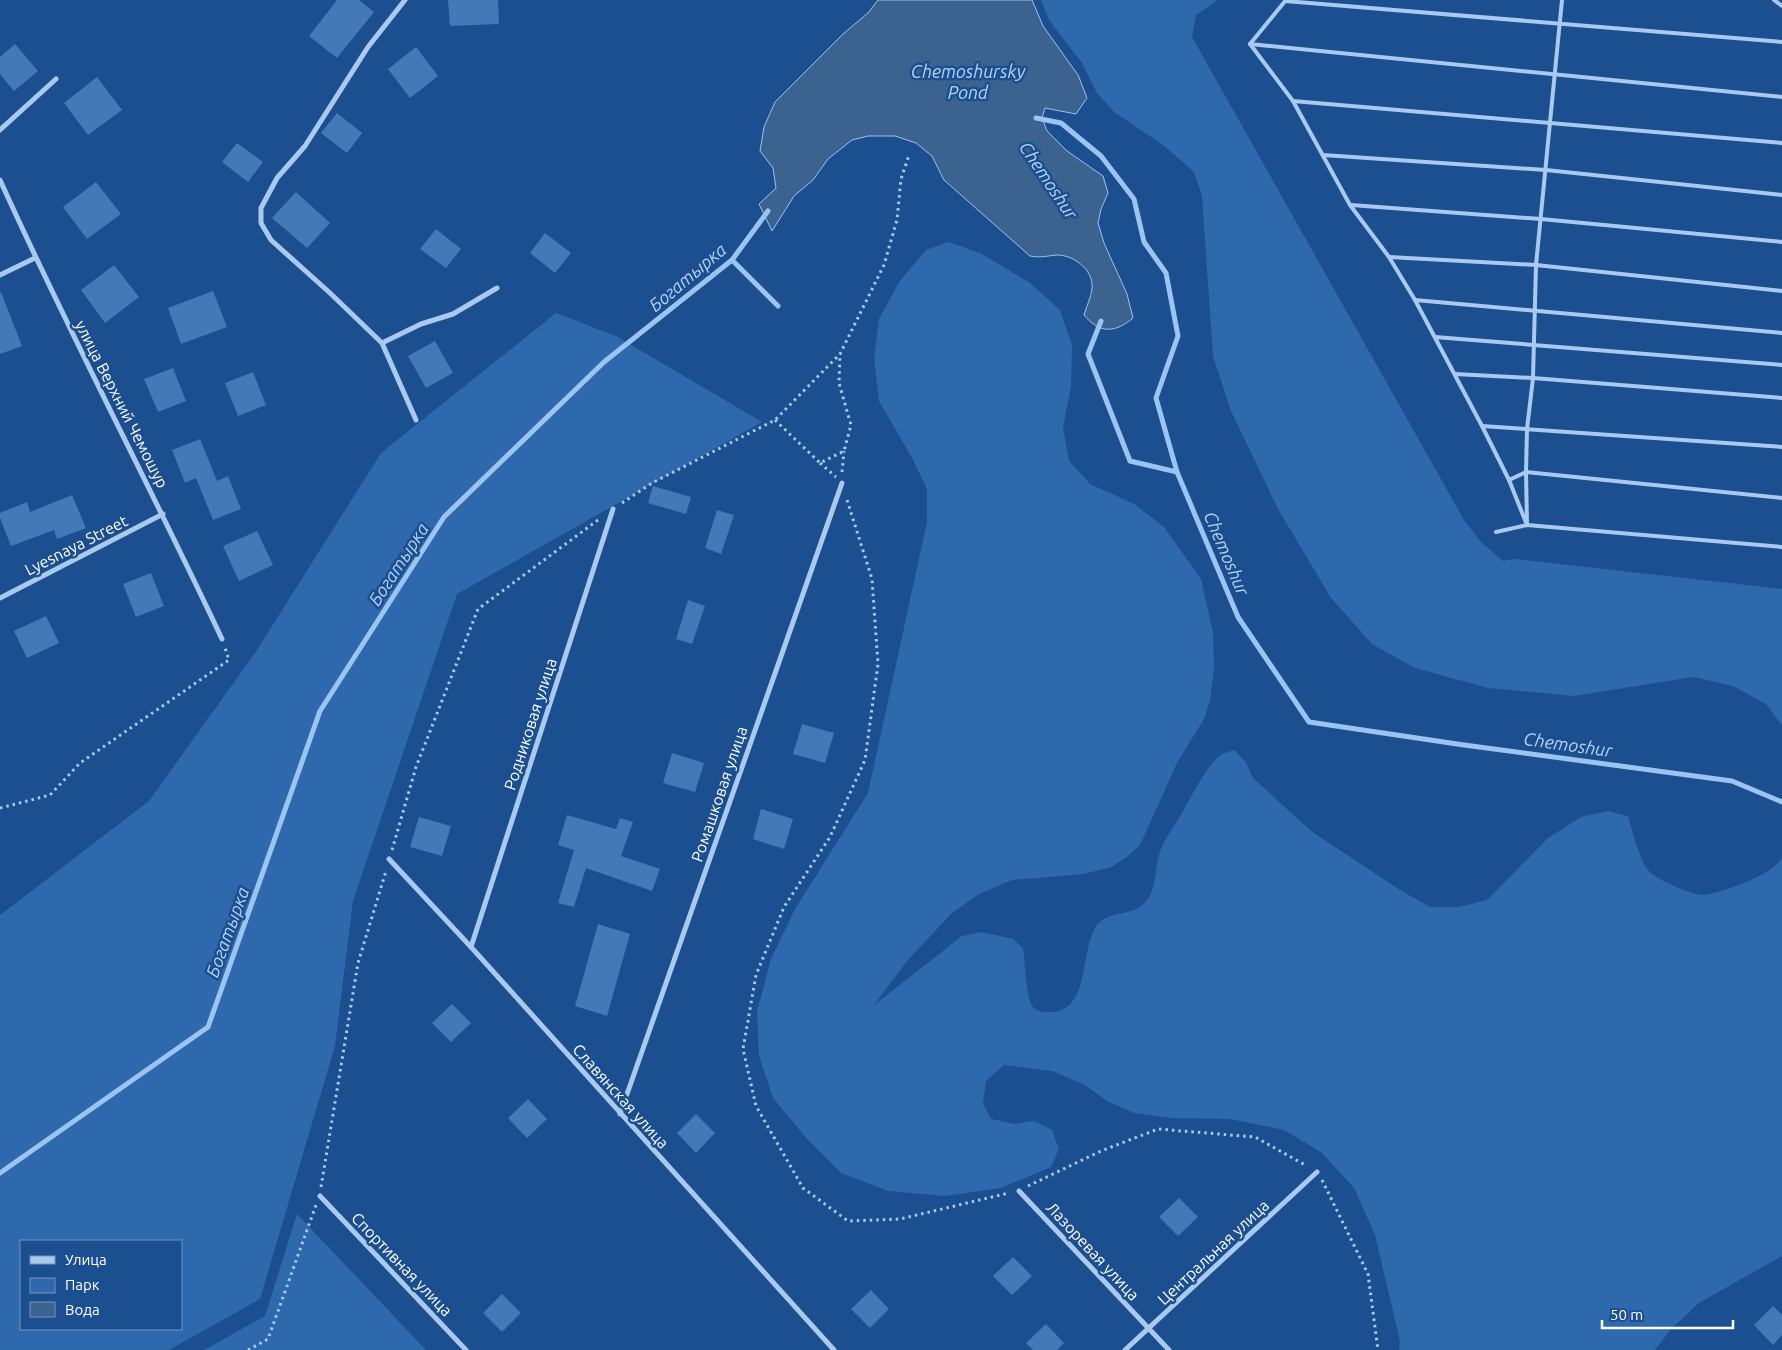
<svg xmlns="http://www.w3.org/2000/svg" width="1782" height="1350" font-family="Ubuntu,sans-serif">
<rect width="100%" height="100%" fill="#1b4f8f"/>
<g fill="#2e69ad" fill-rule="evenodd">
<polygon points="1041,0 1218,0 1196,15 1192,37 1464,520 1481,542 1503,561 1514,559 1782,589 1782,725 1766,704 1733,686 1693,677 1574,696 1488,688 1415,668 1372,644 1331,598 1278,509 1231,411 1213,356 1202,196 1194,172 1163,145 1114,112 1097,93 1082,63 1049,20"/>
<path d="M948,242l32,11 50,30 30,27 12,35 -1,41 -8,41 6,34 21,23 44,20 30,23 37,52 12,54 1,35 -4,33 -6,18 -27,44 -37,82 -13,12 -16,10 -27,7 -72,6 -33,14 -28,20 -44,47 -33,44 88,-69 19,-4 32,7 10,9c2,12 3,51 10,59 4,5 12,5 18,5 40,-1 28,-62 46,-87 13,-17 40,-6 52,-28 9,-15 5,-33 12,-48 4,-10 11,-20 17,-29 10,-17 27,-52 41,-64 4,-3 10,-4 15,-6l11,11 8,17 58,53 89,59 30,17h28l29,-7 61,-62 33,-21 27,-6 20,5c3,11 13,47 20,54 7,9 45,26 56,25 19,-3 70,-20 78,-38v399l-83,47 -28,26 -16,21h-256l1,-9 -25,-106 -21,-47 -33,-36 -37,-22 -54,-11 -59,-1 -37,-5 -27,-12 -22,-16 -33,-14 -48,-6 -18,16 -3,22 8,16 24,5 19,-3 18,9 7,19 -8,18 -50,21 -56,8 -57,-5 -47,-18 -34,-34 -34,-41 -14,-42 -2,-45 14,-52 24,-50 73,-116 59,-271v-33l-15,-31 -33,-57 -5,-43 5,-39 20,-37 27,-32z"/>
<path d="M556,313l60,23 146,86 -305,172 -104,307 -18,145 -75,253 -91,51h-169v-435l149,-114 108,-151 124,-197zM21,1241h160v88h-160z"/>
<polygon points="297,1214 426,1350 204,1350 265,1316"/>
</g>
<path fill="#3c6290" stroke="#9cc4f0" d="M878,0h154l11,26 35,49 9,23 -11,16 -31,-6 -3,10 5,13 20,20 36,25 5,17 -7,16 -3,14 6,20 23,51 6,24c-18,15 -33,16 -49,-3 2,-8 7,-17 8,-26 2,-19 -18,-34 -35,-34 -12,1 -15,3 -27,1l-86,-76 -12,-24 -16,-13 -21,-7h-27l-16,4 -24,19 -15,21 -19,16 -22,35 -13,-27 17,-16 -3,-20 -13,-17 4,-24 11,-25 68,-68 25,-21z"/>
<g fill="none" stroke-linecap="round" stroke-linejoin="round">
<g stroke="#9cc4f0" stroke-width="5">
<polyline points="1036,118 1061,123 1101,156 1134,199 1144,242 1166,273 1178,336 1156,398 1177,472"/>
<polyline points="732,260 778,306"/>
<polyline points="1101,321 1088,354 1130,461 1177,472 1238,617 1309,722 1464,745 1732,781 1782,802"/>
<polyline points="0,1173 208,1027 320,711 444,517 604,362 732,260 768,211"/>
</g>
</g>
<g fill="#4478b7">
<polygon points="337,0 359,0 374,12 337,58 309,36"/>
<polygon points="448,0 498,0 499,24 450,26"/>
<polygon points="15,44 38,71 14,91 0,74 0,57"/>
<polygon points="416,47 438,76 410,98 388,69"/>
<polygon points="97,77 122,110 88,135 64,103"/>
<polygon points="337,113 362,133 347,153 321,133"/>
<polygon points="237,143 263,162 248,182 222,162"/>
<polygon points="96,182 121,214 87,239 63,207"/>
<polygon points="296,192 330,223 307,248 272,218"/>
<polygon points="436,229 461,249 446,268 420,249"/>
<polygon points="545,233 571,253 555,273 530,253"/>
<polygon points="114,265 139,297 105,323 81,290"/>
<polygon points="213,291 227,327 181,344 168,308"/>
<polygon points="1,292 22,346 0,354 0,293"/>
<polygon points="435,341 453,373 426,388 408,356"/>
<polygon points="173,368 186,401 158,412 144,379"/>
<polygon points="253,372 266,405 238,416 225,383"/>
<polygon points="200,439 217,481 228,476 241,509 213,520 196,478 185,483 172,450"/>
<polygon points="653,486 691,497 686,514 648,503"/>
<polygon points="72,495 86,528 57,539 54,530 11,546 0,518 0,513 27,502 30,512"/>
<polygon points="717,510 734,515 721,554 705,548"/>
<polygon points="257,531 273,565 239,581 223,546"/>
<polygon points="151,573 164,606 136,617 123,584"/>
<polygon points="688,600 705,606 692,644 676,639"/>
<polygon points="46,616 59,643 27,658 14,631"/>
<polygon points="802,724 834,733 825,763 793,754"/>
<polygon points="672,753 704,763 695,792 663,783"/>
<polygon points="761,809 793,819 784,849 753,839"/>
<polygon points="567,815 616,829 620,818 633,822 621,856 660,869 652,891 586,868 574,907 558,903 574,850 558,845"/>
<polygon points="419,817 451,826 442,856 410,847"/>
<polygon points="598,924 630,934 607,1016 575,1006"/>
<polygon points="452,1004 471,1023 451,1042 432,1023"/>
<polygon points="528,1099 547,1119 527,1138 508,1118"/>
<polygon points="696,1114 715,1133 696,1153 677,1133"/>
<polygon points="1179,1198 1198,1217 1178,1236 1159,1217"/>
<polygon points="1013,1257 1032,1276 1012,1295 993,1276"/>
<polygon points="871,1290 889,1309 870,1328 851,1309"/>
<polygon points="502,1294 521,1313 502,1332 483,1313"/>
<polygon points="1773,1306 1782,1315 1782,1335 1773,1345 1754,1325"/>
<polygon points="1046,1324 1064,1343 1057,1350 1033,1350 1026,1343"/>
</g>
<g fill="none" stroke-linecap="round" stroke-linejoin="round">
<g stroke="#a9c9ee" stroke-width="3" stroke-dasharray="2.5 4" stroke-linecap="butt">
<polyline points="775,420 820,463 844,451 851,425 839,383 840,354"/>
<polyline points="820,463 836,477"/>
<polyline points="842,472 844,451"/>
<polyline points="847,500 872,579 878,664 865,760 830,837 784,907 756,975 743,1049 756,1106 803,1188 848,1221 900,1219 1009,1193"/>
<polyline points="622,503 652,483 775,420 840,354 884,265 897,220 901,179 909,155"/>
<polyline points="0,808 50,795 80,763 229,660 225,648"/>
<polyline points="392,850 416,767 478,609 598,520"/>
<polyline points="1322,1180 1368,1274 1378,1350"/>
<polyline points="1028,1186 1101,1151 1158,1129 1255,1137 1307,1166"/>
<polyline points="321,1187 358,963 386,871"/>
<polyline points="248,1350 268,1339 316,1205"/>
</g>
<g stroke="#a9c9ee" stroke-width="4">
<polyline points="1286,0 1250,44 1293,101 1350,205 1389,257 1415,300 1482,426 1509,480 1527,525"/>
<polyline points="1774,0 1782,6"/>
<polyline points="1285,1 1782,42"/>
<polyline points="1250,44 1782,97"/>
<polyline points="1293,101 1782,143"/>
<polyline points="1323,155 1546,170 1782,195"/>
<polyline points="1351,205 1541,219 1782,242"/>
<polyline points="1389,257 1536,265 1782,291"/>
<polyline points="1415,300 1782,333"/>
<polyline points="1435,337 1782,365"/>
<polyline points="1455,374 1533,378 1782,398"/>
<polyline points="1482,426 1782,447"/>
<polyline points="1509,480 1526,472 1782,498"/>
<polyline points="1527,523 1526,472 1527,429 1533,378 1536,265 1562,0"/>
<polyline points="1496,532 1527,525 1782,547"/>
</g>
<g stroke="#a9c9ee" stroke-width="5">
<polyline points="405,0 368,47 305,146 277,178 261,208 261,223 271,240 330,293 382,343 416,420"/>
<polyline points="0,130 56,79"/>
<path d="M0,180c70,155 150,306 222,459"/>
<polyline points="0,275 35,258"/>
<polyline points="382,343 421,324 453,314 497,288"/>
<polyline points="0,598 163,514"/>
<polyline points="389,859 471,947 834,1350"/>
<polyline points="471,947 613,509"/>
<polyline points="620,1114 842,483"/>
<polyline points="1019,1191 1169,1350"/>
<polyline points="320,1196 466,1350"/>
<polyline points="1125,1350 1317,1172"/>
</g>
</g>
<g text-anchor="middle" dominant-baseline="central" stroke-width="5" stroke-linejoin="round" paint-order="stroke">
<g font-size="16" fill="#fff" stroke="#1b4f8f">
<text transform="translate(122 404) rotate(63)">улица Верхний Чемошур</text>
<text transform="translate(76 545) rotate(-27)">Lyesnaya Street</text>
<text transform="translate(530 724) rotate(-72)">Родниковая улица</text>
<text transform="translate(719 794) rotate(-71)">Ромашковая улица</text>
<text transform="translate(621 1096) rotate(48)">Славянская улица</text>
<text transform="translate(1093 1251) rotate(47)">Лазоревая улица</text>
<text transform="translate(1213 1252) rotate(-43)">Центральная улица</text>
<text transform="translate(402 1264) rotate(46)">Спортивная улица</text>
</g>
<g font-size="18" font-style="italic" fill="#b5d3f5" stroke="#1b4f8f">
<text x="968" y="71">Chemoshursky<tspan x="968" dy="21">Pond</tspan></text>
<text transform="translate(1049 180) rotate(56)">Chemoshur</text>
<text transform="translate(687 277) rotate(-40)">Богатырка</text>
<text transform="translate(1227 553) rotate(67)">Chemoshur</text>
<text transform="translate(398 564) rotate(-57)">Богатырка</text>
<text transform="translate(1568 744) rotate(8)">Chemoshur</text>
<text transform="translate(227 932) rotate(-70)">Богатырка</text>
</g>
</g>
<rect x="20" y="1240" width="162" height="90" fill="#1b4f8f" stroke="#7695bc"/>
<rect x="30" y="1256" width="25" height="8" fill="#a9c9ee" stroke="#7695bc"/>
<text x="65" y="1265" font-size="15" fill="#ffffff">Улица</text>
<rect x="30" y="1278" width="25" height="15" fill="#2e69ad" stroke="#7695bc"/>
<text x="65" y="1290" font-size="15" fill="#ffffff">Парк</text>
<rect x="30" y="1302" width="25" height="15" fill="#3c6290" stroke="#7695bc"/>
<text x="65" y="1315" font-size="15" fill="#ffffff">Вода</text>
<path d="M1602 1320v8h131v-8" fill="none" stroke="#ffffff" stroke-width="2.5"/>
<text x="1610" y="1320" font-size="15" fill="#ffffff" stroke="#1b4f8f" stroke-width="4" paint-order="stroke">50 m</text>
</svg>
